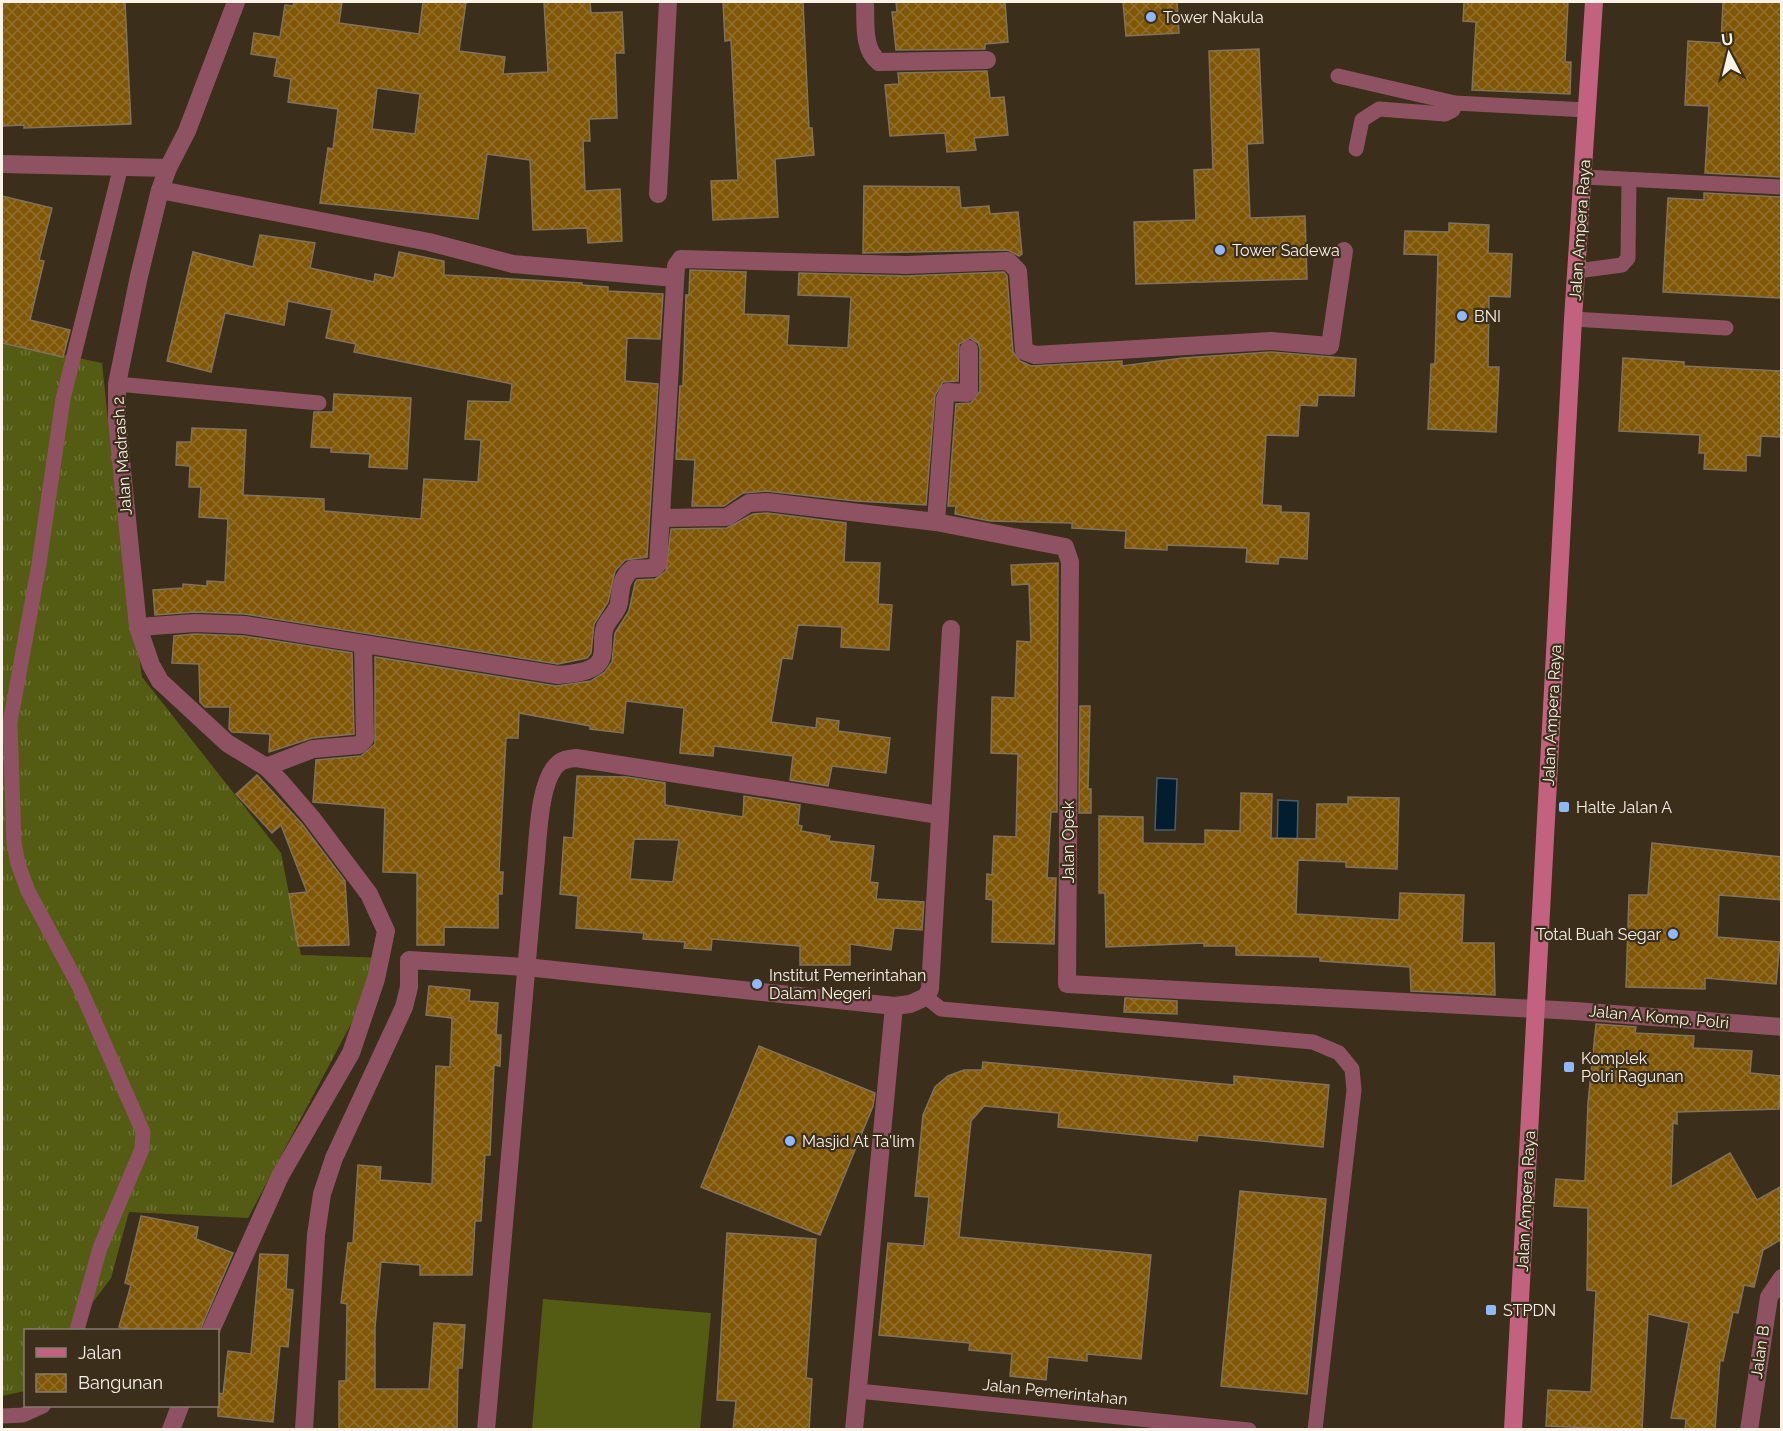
<svg xmlns="http://www.w3.org/2000/svg" width="1783" height="1431" font-family="Raleway,sans-serif">
<defs>
<pattern id="grass-tufts" width="24" height="20" patternUnits="userSpaceOnUse" patternTransform="scale(1.5)"><rect width="24" height="20" fill="#545c13"/><path d="M3 7l-1-3M5 7V3M7 7l1-3M15 17l-1-3M17 17v-4M19 17l1-3" fill="none" stroke="#6e7435"/></pattern>
<pattern id="building-cross-hatch" width="8" height="8" patternUnits="userSpaceOnUse" patternTransform="scale(1.5)"><rect width="8" height="8" fill="#7f5707"/><path d="M0 0l8 8M0 8l8-8" fill="none" stroke="#92702b"/></pattern>
</defs>
<rect width="100%" height="100%" fill="#3b2e1b"/>
<polygon fill="url(#grass-tufts)" points="2,342 102,363 115,486 142,677 281,853 301,955 386,958 248,1218 129,1212 111,1278 72,1330 26,1330 25,1391 2,1396"/>
<polygon fill="#545c13" points="543,1299 711,1313 700,1429 532,1429"/>
<g fill="#011d2f" stroke="#4c5d66" stroke-width="1.5">
<polygon points="1157,778 1177,779 1175,830 1155,830"/>
<polygon points="1278,800 1298,801 1297,852 1277,852"/>
</g>
<g fill="url(#building-cross-hatch)" stroke="#81725c" stroke-width="1.5" fill-rule="evenodd">
<polygon points="2,2 125,2 131,124 24,128 24,125 2,126"/>
<path d="M294,2h48l-3,21 80,11 4,-32h43l-7,49 46,6 -2,17 45,-2 -4,-70h46l1,11 31,-1 2,41h-9l2,65 -28,1 1,22h-7l2,50 35,-2 2,52 -34,2 -1,-15 -54,2 -3,-70 -43,-6 -9,65 -158,-16 8,-55 5,1 5,-40 -50,-7 3,-23 -17,-3 3,-18 -26,-4 3,-21 26,4 5,-32 8,1zM377,88l43,6 -5,40 -43,-5z"/>
<polygon points="723,2 803,2 809,128 812,128 814,155 775,159 778,217 713,220 711,181 738,180 731,40 725,41"/>
<polygon points="896,2 1005,2 1008,42 985,44 985,49 896,50 892,12 897,12"/>
<polygon points="1123,2 1177,2 1179,33 1126,36"/>
<polygon points="1464,2 1568,2 1565,62 1571,62 1570,94 1472,90 1476,22 1463,21"/>
<polygon points="1723,2 1782,2 1782,177 1705,173 1709,106 1685,105 1688,41 1721,43"/>
<polygon points="1259,49 1263,143 1247,144 1250,218 1305,216 1307,279 1136,284 1134,222 1196,220 1194,170 1213,169 1209,51"/>
<polygon points="987,71 990,98 1004,97 1008,135 974,138 976,150 947,152 945,133 890,136 885,85 899,84 898,73"/>
<polygon points="864,186 959,187 961,208 989,206 990,214 1018,212 1022,254 1019,256 1008,250 863,253"/>
<polygon points="1704,193 1782,197 1782,298 1663,292 1668,198 1704,200"/>
<polygon points="2,196 52,208 39,260 44,261 30,320 70,330 63,357 2,343"/>
<polygon points="1449,223 1489,225 1488,253 1512,254 1510,297 1489,296 1488,367 1499,367 1496,432 1428,429 1431,364 1435,364 1438,255 1404,254 1405,231 1449,232"/>
<polygon points="260,235 315,243 310,268 374,282 375,274 394,278 399,252 444,261 444,275 582,283 582,285 608,287 608,291 663,294 660,339 627,338 625,381 658,384 647,557 625,560 615,571 608,602 594,624 591,653 587,658 558,664 245,614 195,612 155,615 153,590 183,588 183,584 207,586 207,581 225,582 228,519 199,517 201,487 189,487 190,466 176,465 177,442 191,442 192,428 246,430 243,495 324,499 324,511 421,519 424,479 478,482 481,440 465,439 468,401 510,402 512,384 354,352 356,344 326,338 332,310 288,301 284,325 225,313 211,372 167,361 193,252 253,267"/>
<polygon points="690,270 746,272 744,314 789,316 787,345 848,348 851,297 798,295 799,273 906,276 1004,272 1007,276 1013,352 1020,361 1031,366 1122,361 1122,366 1183,358 1271,352 1356,359 1354,396 1318,395 1317,406 1300,405 1298,436 1266,435 1262,505 1281,506 1281,512 1309,513 1307,559 1279,557 1278,564 1246,562 1247,548 1167,545 1167,550 1125,548 1126,531 1072,528 1072,523 990,521 955,514 956,506 948,506 956,404 971,403 980,391 980,348 978,343 970,338 959,344 958,381 943,382 935,395 926,505 856,501 766,491 743,493 724,506 692,506 695,460 676,459 680,386 683,386 686,295 689,295"/>
<polygon points="1623,358 1684,362 1684,366 1782,371 1782,437 1761,436 1760,456 1746,455 1746,471 1704,469 1705,453 1699,453 1700,435 1619,431"/>
<polygon points="334,394 411,398 407,469 369,467 370,454 331,452 331,448 311,447 314,412 333,412"/>
<polygon points="767,513 846,523 844,562 880,563 878,604 892,605 889,650 841,647 842,627 798,625 792,659 782,658 771,722 816,728 817,718 839,721 838,731 890,738 886,773 832,766 828,786 790,780 793,756 714,746 713,756 680,753 684,708 626,701 623,733 590,729 590,726 519,713 518,738 506,738 499,872 503,872 502,894 498,894 498,928 444,927 444,945 417,945 417,873 383,872 385,808 313,802 316,760 361,756 375,744 375,657 556,686 591,681 605,672 612,662 615,633 629,611 635,583 637,580 655,579 666,571 671,529 727,528 753,514"/>
<polygon points="1058,563 1057,812 1051,812 1047,878 1056,878 1054,944 992,942 993,900 986,899 987,874 992,875 994,836 1016,837 1018,754 991,753 992,697 1015,698 1017,641 1031,642 1029,584 1012,585 1011,565"/>
<polygon points="195,634 244,636 352,653 354,734 312,738 269,752 270,734 232,732 229,729 230,707 205,707 200,702 199,664 172,663 174,636"/>
<polygon points="1080,706 1090,706 1088,789 1091,789 1091,813 1079,813"/>
<polygon points="257,775 302,824 345,881 349,945 298,946 289,894 307,892 281,825 272,833 236,794"/>
<path d="M577,776l50,1 38,6v22l78,12 1,-21 56,9 -2,20 4,1 -1,5 29,5 -1,5 45,5 -4,36 8,1 -2,16 48,3 -2,28 -28,-2 -3,22 -41,-6v21h-50v-19l-88,-7 -1,11 -27,-2 1,-6 -42,-3 1,-6 -68,-5 2,-32 -18,-2 4,-57 9,1zM634,839l45,1 -6,42 -43,-3z"/>
<polygon points="1241,793 1272,794 1271,838 1316,839 1317,804 1348,804 1348,797 1399,798 1397,869 1346,867 1346,862 1298,860 1296,914 1399,920 1400,893 1464,895 1462,943 1494,943 1495,995 1411,991 1410,967 1320,961 1320,957 1236,955 1236,946 1204,946 1204,943 1106,947 1105,893 1099,893 1099,816 1143,817 1143,843 1205,844 1205,830 1240,831"/>
<polygon points="1652,843 1782,857 1782,900 1719,895 1717,937 1780,942 1776,984 1705,978 1705,989 1626,987 1629,895 1648,895"/>
<polygon points="429,986 470,990 469,1001 498,1003 496,1035 501,1035 500,1066 494,1065 490,1155 485,1155 481,1221 475,1221 472,1275 420,1275 420,1265 381,1262 375,1327 375,1389 429,1389 434,1323 465,1325 462,1368 458,1368 457,1428 339,1430 339,1381 346,1381 347,1304 341,1303 348,1243 353,1243 358,1165 381,1167 380,1180 432,1184 436,1066 450,1067 452,1018 426,1015"/>
<polygon points="1125,998 1177,1001 1177,1014 1124,1012"/>
<polygon points="1596,1024 1636,1027 1635,1033 1694,1036 1693,1048 1752,1051 1750,1073 1781,1076 1779,1109 1677,1112 1677,1124 1673,1123 1671,1187 1730,1153 1757,1200 1782,1186 1782,1239 1763,1250 1754,1287 1744,1285 1738,1313 1733,1312 1723,1361 1720,1360 1715,1430 1685,1430 1686,1419 1671,1418 1689,1323 1648,1314 1642,1430 1546,1426 1548,1390 1591,1392 1596,1291 1587,1290 1588,1208 1554,1206 1556,1179 1585,1181 1588,1103"/>
<polygon points="759,1046 875,1093 873,1106 820,1235 701,1187"/>
<polygon points="983,1062 1234,1085 1234,1076 1329,1085 1323,1147 1198,1135 1197,1141 1058,1127 1059,1113 984,1106 971,1121 959,1237 1151,1255 1141,1359 1087,1354 1087,1361 1048,1357 1046,1380 1010,1376 1012,1354 969,1350 970,1343 879,1335 888,1243 924,1246 929,1197 915,1196 923,1115 935,1087 948,1076 964,1070 982,1070"/>
<polygon points="1240,1191 1326,1199 1307,1394 1221,1386"/>
<polygon points="141,1216 198,1227 196,1239 233,1253 200,1330 132,1330 119,1327 131,1285 125,1283"/>
<polygon points="727,1233 816,1239 806,1378 812,1379 809,1430 733,1430 736,1401 717,1400"/>
<polygon points="260,1254 288,1255 286,1289 293,1290 288,1347 280,1346 273,1422 218,1416 218,1393 223,1394 228,1351 251,1354"/>
</g>
<g fill="none" stroke-linecap="round" stroke-linejoin="round">
<g stroke="#8f5262" stroke-width="15">
<polyline points="1338,76 1455,103 1587,110"/>
<polyline points="1356,149 1362,120 1379,109 1445,114 1453,110 1455,103"/>
<polyline points="1584,177 1782,187"/>
<polyline points="1577,271 1622,265 1628,258 1629,180"/>
<polyline points="1573,319 1726,328"/>
<polyline points="117,384 319,403"/>
<polyline points="926,997 941,1009 1313,1042 1339,1053 1352,1069 1354,1090 1315,1430"/>
<polyline points="77,1330 100,1248 142,1149 143,1132 79,986 28,891 18,864 14,843 10,723 39,564 63,399 121,166"/>
<polyline points="858,1391 1249,1430"/>
<polyline points="2,1416 23,1415 43,1406"/>
</g>
<g stroke="#8f5262" stroke-width="18">
<path d="M865,2c1,19 -3,47 14,60l108,-2"/>
<polyline points="2,164 168,168"/>
<polyline points="160,190 429,242 513,264 675,278"/>
<polyline points="658,194 668,2"/>
<polyline points="661,518 727,517 749,503 767,502 936,522 1065,547 1070,562 1067,984 1575,1011 1782,1027"/>
<polyline points="936,522 945,399 948,392 967,393 969,391 969,349"/>
<path d="M138,627l57,-4 50,2 313,50c12,-1 37,-2 43,-16 4,-9 0,-22 4,-32 4,-9 13,-16 14,-24 2,-14 1,-24 13,-34l22,-1 4,-4 18,-298 5,-7 225,6 102,-4 10,10 6,80 11,4 236,-14 59,5 14,-95"/>
<polyline points="266,767 313,749 359,745 365,739 363,644"/>
<polyline points="211,1330 280,1176 351,1053 376,979 386,931 369,894 311,817 280,781 266,767 227,743 160,681 151,665 138,627 117,421 117,384 139,276 160,190 168,168 187,131 236,2"/>
<polyline points="171,1430 180,1406"/>
<polyline points="304,1430 316,1235 322,1194 334,1158 404,1007 409,987 409,960 526,967 894,1006 910,1004 926,997 930,989 951,629"/>
<path d="M486,1430l49,-561c3,-25 3,-88 23,-105 5,-5 11,-5 18,-6l363,57"/>
<polyline points="854,1430 894,1006"/>
<polyline points="1749,1430 1769,1297 1782,1278"/>
</g>
<polyline stroke="#c2627e" stroke-width="18" points="1513,1430 1573,319 1594,2"/>
</g>
<g fill="#90b8fd" stroke="#3b2e1b" stroke-width="2">
<circle cx="1151" cy="17" r="6"/>
<circle cx="1220" cy="250" r="6"/>
<circle cx="1462" cy="316" r="6"/>
<rect x="1558" y="801" width="12" height="12" rx="3"/>
<circle cx="1673" cy="934" r="6"/>
<circle cx="757" cy="984" r="6"/>
<rect x="1563" y="1061" width="12" height="12" rx="3"/>
<circle cx="790" cy="1141" r="6"/>
<rect x="1485" y="1304" width="12" height="12" rx="3"/>
</g>
<g text-anchor="middle" dominant-baseline="central" stroke-width="4.5" stroke-linejoin="round" paint-order="stroke">
<g font-size="16" fill="#fbf3e7" stroke="#3b2e1b" text-anchor="start">
<text x="1163" y="17">Tower Nakula</text>
<text x="1232" y="250">Tower Sadewa</text>
<text x="1474" y="316">BNI</text>
<text x="1576" y="807">Halte Jalan A</text>
<text x="1661" y="934" text-anchor="end">Total Buah Segar</text>
<text x="769" y="975">Institut Pemerintahan<tspan x="769" dy="18">Dalam Negeri</tspan></text>
<text x="1581" y="1058">Komplek<tspan x="1581" dy="18">Polri Ragunan</tspan></text>
<text x="802" y="1141">Masjid At Ta'lim</text>
<text x="1503" y="1310">STPDN</text>
</g>
<g font-size="16" fill="#fbf3e7" stroke="#3b2e1b">
<text transform="translate(1580 230) rotate(-86)">Jalan Ampera Raya</text>
<text transform="translate(122 456) rotate(-94)">Jalan Madrash 2</text>
<text transform="translate(1552 715) rotate(-87)">Jalan Ampera Raya</text>
<text transform="translate(1068 842) rotate(-90)">Jalan Opek</text>
<text transform="translate(1659 1017) rotate(5)">Jalan A Komp. Polri</text>
<text transform="translate(1526 1201) rotate(-87)">Jalan Ampera Raya</text>
<text transform="translate(1760 1352) rotate(-82)">Jalan B</text>
<text transform="translate(1055 1392) rotate(6)">Jalan Pemerintahan</text>
</g>
</g>
<rect width="1783" height="1431" fill="none" stroke="#fbf3e7" stroke-width="6"/>
<rect x="24" y="1329" width="195" height="78" fill="#3b2e1b" stroke="#887d6d" stroke-width="1.5"/>
<rect x="36" y="1348" width="30" height="9" fill="#c2627e" stroke="#887d6d" stroke-width="1.5"/>
<text x="78" y="1359" font-size="18" fill="#fbf3e7">Jalan</text>
<rect x="36" y="1374" width="30" height="18" fill="url(#building-cross-hatch)" stroke="#887d6d" stroke-width="1.5"/>
<text x="78" y="1389" font-size="18" fill="#fbf3e7">Bangunan</text>
<g transform="translate(1729 54) rotate(353)" stroke="#3b2e1b" stroke-width="4.5" paint-order="stroke">
<path d="M0-4.5L10 22L0 15L-10 22Z" fill="#fbf3e7"/>
<text y="-9" font-size="16" font-weight="bold" text-anchor="middle" fill="#fbf3e7">U</text>
</g>
</svg>
